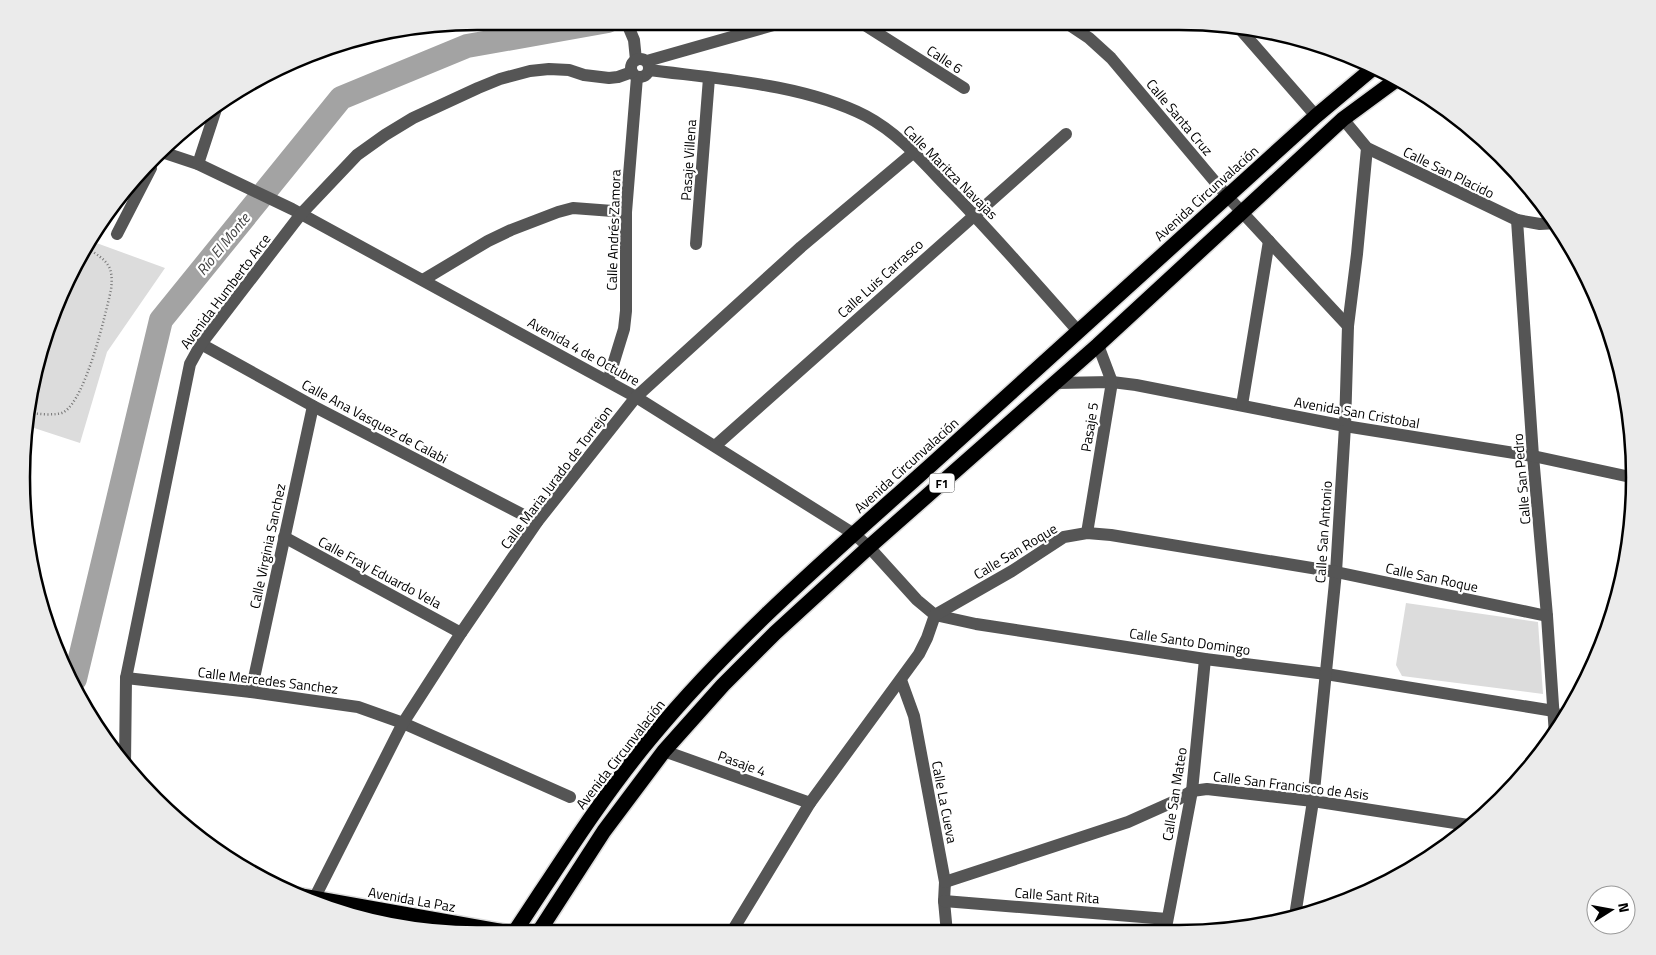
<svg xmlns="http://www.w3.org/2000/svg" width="1656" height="955" font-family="'Titillium Web',sans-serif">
<rect width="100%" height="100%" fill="#fff"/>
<g fill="#dcdcdc">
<polygon points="91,241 165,268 107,352 80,443 28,426 37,359"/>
<polygon points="1406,603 1538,622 1543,694 1402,676 1396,665"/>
</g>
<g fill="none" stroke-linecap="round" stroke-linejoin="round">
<polyline stroke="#a3a3a3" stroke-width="24" points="75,679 161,320 341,98 467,46 608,21"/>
<g stroke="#dbdbdb" stroke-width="15">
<polyline id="major" points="299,894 519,933"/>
</g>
<g stroke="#dbdbdb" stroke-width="18">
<g id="highway">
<path d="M514,933c44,-66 86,-134 136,-194 83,-101 184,-187 281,-274 128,-116 256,-233 385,-349l56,-47"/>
<polyline points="538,933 604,831 664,751 723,685 775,633 869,547 1098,345 1343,119 1396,80"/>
</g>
</g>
<path stroke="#777" stroke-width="2.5" stroke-dasharray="1 2.5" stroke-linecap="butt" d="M30,413c8,1 27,3 34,-1 22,-14 41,-96 47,-122 3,-25 -4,-29 -24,-42"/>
<g stroke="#555" stroke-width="12">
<polyline points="626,21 634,40 636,60"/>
<polyline points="860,22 964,88"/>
<polyline points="1065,22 1089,38 1111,58 1227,196 1348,326"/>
<polyline points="1240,29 1316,116"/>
<circle cx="640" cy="68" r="9"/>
<polyline points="647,61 784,22"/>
<path d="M649,70c70,9 154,14 217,46 32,17 56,45 80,70 46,47 89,96 132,145"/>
<polyline points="1343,119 1367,148 1517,220 1540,224 1557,223"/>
<polyline points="165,153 198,164 292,209 636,397 854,534 869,547 917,600 935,615 976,624 1205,659 1326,674 1554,711"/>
<polyline points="198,164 217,106"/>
<polyline points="1517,220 1533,456 1547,616 1555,735"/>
<polyline points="117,234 151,168"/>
<polyline points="696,244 709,78"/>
<polyline points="423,280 488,241 511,230 558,212 573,208 626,212"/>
<polyline points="201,344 313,406 537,522"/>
<polyline points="608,381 624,329 626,311 626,212 637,77"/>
<polyline points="1056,383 1112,382 1136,385 1345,426 1533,456 1635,478"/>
<polyline points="1242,405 1269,241"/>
<polyline points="715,446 1066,134"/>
<polyline points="1087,533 1112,382 1098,345"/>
<polyline points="284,537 461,633"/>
<polyline points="126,678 251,692 358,707 403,723 570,797"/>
<polyline points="901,680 914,716 945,882 944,901 947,933"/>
<polyline points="251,692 313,406"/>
<polyline points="664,751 810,803"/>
<polyline points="125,764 126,678 190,364 201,344 301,214 357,155 385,135 413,118 478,88 500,79 530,71 549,69 569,70 584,75 609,78 618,77 632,72"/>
<polyline points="945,882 1128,822 1175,801 1192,791 1207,789 1313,801 1468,825"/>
<polyline points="315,897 403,723 461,633 537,522 636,397 801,247 914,152"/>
<polyline points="944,901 1167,919"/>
<polyline points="1295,916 1313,801 1336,572 1345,426 1348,326 1357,254 1367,148"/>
<polyline points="731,933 810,803 919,654 927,638 935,615 1012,571 1064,537 1087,533 1111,535 1336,572 1547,616"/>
<polyline points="1165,933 1192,791 1205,659"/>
</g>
<use href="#major" stroke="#000" stroke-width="12"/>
<use href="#highway" stroke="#000" stroke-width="15"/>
</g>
<polygon fill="#898989" points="41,585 45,595 44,614 41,596"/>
<polygon fill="#c4c4c4" stroke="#898989" points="39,584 41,585 41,596"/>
<g text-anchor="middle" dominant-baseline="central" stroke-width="4.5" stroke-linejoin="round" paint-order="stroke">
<rect fill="#fff" stroke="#4c4c4c" stroke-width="1" x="929.5" y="473.5" width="25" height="19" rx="4"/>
<g font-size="12" font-weight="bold" fill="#000">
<text x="942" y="483">F1</text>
</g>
<g font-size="14" fill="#000" stroke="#fff">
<text transform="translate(945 59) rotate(33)">Calle 6</text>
<text transform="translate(1180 117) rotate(50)">Calle Santa Cruz</text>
<text transform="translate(688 160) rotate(-86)">Pasaje Villena</text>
<text transform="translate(951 172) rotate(45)">Calle Maritza Navajas</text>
<text transform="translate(1449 172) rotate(26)">Calle San Placido</text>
<text transform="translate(1206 193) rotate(-42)">Avenida Circunvalación</text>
<text transform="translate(613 230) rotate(-88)">Calle Andrés Zamora</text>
<text transform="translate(880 278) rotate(-42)">Calle Luis Carrasco</text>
<text transform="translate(225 291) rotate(-53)">Avenida Humberto Arce</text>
<text transform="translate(584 351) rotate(29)">Avenida 4 de Octubre</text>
<text transform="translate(1357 412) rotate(10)">Avenida San Cristobal</text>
<text transform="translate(375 421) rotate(28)">Calle Ana Vasquez de Calabi</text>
<text transform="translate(1089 427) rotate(-81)">Pasaje 5</text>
<text transform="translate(906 465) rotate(-42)">Avenida Circunvalación</text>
<text transform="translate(556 477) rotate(-53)">Calle Maria Jurado de Torrejon</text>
<text transform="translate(1521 479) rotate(-95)">Calle San Pedro</text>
<text transform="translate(1323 532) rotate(-86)">Calle San Antonio</text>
<text transform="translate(267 546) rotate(-78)">Calle Virginia Sanchez</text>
<text transform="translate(1015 551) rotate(-31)">Calle San Roque</text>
<text transform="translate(380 572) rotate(28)">Calle Fray Eduardo Vela</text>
<text transform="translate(1432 577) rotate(12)">Calle San Roque</text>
<text transform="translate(1190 641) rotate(8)">Calle Santo Domingo</text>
<text transform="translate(268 680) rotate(7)">Calle Mercedes Sanchez</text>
<text transform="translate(620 754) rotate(-52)">Avenida Circunvalación</text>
<text transform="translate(742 763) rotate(20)">Pasaje 4</text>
<text transform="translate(1291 785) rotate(7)">Calle San Francisco de Asis</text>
<text transform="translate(1174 794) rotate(-81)">Calle San Mateo</text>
<text transform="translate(945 802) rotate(79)">Calle La Cueva</text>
<text transform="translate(1057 895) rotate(4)">Calle Sant Rita</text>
<text transform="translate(412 899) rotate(10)">Avenida La Paz</text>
</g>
<g font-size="15" font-style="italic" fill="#444" stroke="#fff">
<text transform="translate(223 244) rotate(-51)">Río El Monte</text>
</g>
</g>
<path d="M0 0H1656V955H0ZM477 30H1179A447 447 0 0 1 1626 477V478A447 447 0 0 1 1179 925H477A447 447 0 0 1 30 478V477A447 447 0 0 1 477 30Z" fill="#ebebeb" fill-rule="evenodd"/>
<path fill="none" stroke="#000" stroke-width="2.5" d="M477 30H1179A447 447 0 0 1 1626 477V478A447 447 0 0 1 1179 925H477A447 447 0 0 1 30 478V477A447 447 0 0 1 477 30Z"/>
<g transform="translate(1611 910) rotate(79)"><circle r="24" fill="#ffffff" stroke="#999999"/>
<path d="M0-4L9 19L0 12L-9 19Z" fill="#000000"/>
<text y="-8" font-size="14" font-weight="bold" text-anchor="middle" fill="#000000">N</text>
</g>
</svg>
